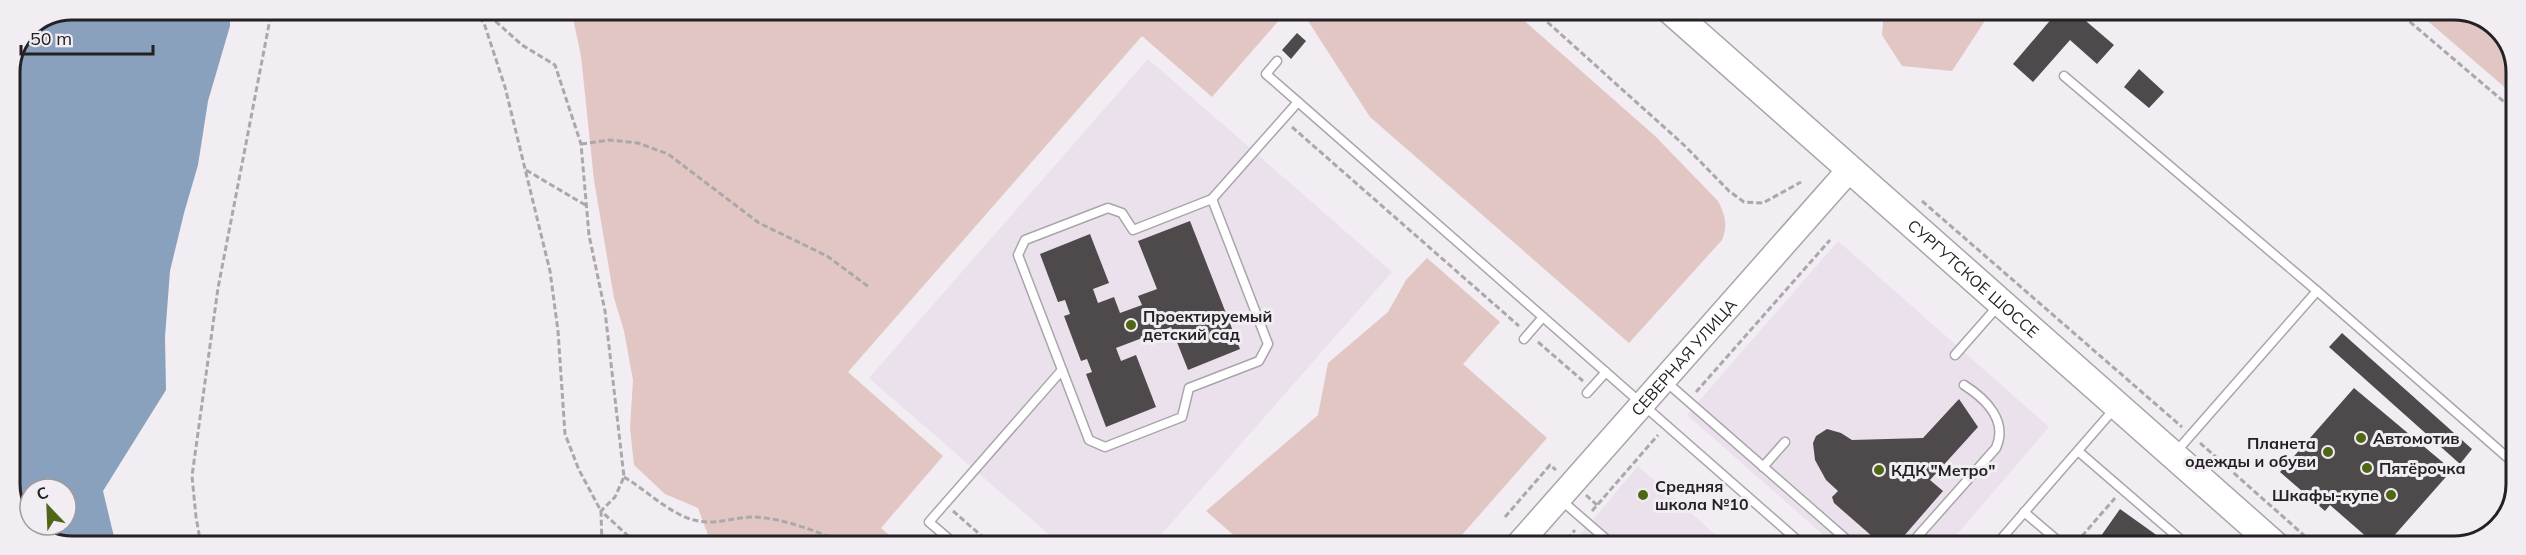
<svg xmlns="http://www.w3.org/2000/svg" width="2526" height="555" font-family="Mulish,sans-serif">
<rect width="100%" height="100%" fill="#f1edf2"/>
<g fill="#eae1ec">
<polygon points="1148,59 1392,272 1152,545 1061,545 869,378"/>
<polygon points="1838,241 2049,427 1947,546 1836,546 1687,415"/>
<polygon points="1638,466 1728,546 1571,546"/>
</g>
<g fill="#e2c6c3">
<polygon points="571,9 1288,10 1212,97 1142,36 848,372 943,456 881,528 900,545 718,545 708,535 698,508 665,494 634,465 630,428 633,380 624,331 614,298 594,180 581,56"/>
<path d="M1301,10h211l143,126 63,65c7,14 10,24 4,39l-93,103 -259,-226z"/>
<polygon points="1884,10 1992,10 1952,71 1902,66 1882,35"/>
<polygon points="2415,10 2467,10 2501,30 2517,63 2516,97"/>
<polygon points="1427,258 1500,322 1463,364 1547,438 1453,545 1245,545 1206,511 1318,415 1328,363 1388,312 1406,280"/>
</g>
<path fill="#89a1bd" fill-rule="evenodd" d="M71,9h159v17l-22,75 -10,64 -14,48 -14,58 -5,66 1,53 -63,101 13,54h-57l-34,-20 -16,-33v-421l18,-44zM30,489h36v36h-36z"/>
<g fill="#4e494b">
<polygon points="2059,10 2073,10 2114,45 2097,64 2070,40 2033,82 2013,64"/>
<polygon points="1297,33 1306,41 1291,59 1282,50"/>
<polygon points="2139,69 2164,92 2149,108 2124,87"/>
<polygon points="1190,221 1240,349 1188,370 1171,327 1116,348 1121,361 1136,355 1156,407 1106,427 1086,374 1092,372 1087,359 1081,361 1064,316 1070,314 1065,300 1058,302 1040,254 1090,234 1109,283 1093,289 1098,303 1114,297 1120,313 1142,305 1138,296 1157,289 1138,241"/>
<polygon points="2342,333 2472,449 2460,464 2329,347"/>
<polygon points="2354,388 2452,470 2385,546 2377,546 2330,505 2325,511 2280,472"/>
<polygon points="1959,399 1978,427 1930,480 1943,491 1897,544 1881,544 1834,503 1832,497 1838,491 1826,480 1815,460 1813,443 1816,436 1827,429 1841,433 1852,440 1923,438"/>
<polygon points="2120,509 2162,539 2157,546 2115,546 2101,536"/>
</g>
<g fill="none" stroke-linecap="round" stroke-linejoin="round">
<g stroke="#a9a5aa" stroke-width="11">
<g id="lane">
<polyline points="1277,61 1266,74 1298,102"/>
<polyline points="2064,76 2317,291 2516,465"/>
<polyline points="1212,199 1298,102 1804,546"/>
<polygon points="1212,199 1268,344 1259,361 1189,388 1182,417 1105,447 1089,440 1018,255 1025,240 1108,208 1122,213 1133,230"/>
<polyline points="1524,339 1543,317"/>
<polyline points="1955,355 1998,306"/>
<polyline points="1664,380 1854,546"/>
<polyline points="1587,393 1606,372"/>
<polyline points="2078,451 2188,546"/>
<polyline points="2175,453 2317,291"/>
<polyline points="1763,467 1785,442"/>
<polyline points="1561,500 1614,546"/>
<polyline points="2024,512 2064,546"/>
<polyline points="956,545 929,522 1062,370"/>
<path d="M1909,546l87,-98c12,-27 -10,-49 -32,-63"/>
<polyline points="1995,546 2115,408"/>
</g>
</g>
<g stroke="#a9a5aa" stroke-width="27">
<g id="secondary">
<path id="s1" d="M1517,546l333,-377"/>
</g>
</g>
<g stroke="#a9a5aa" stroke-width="30">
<g id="primary">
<path id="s2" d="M1670,10l606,536"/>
</g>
</g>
<g stroke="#aba8ac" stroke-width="3" stroke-dasharray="6 3" stroke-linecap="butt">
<polyline points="475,9 485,26 505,87 550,271 558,331 565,434 579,470 601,511 602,545"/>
<polyline points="482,9 522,45 555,65 581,144 589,235 605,311 624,477 615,497 601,511 638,545"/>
<polyline points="1534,10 1685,146 1729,191 1744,202 1763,203 1801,182"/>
<polyline points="2396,10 2516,112"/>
<polyline points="1292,127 1519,326"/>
<polyline points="581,144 610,140 638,143 668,154 759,223 827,256 869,287"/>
<polyline points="526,170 587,206"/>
<polyline points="1922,201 2182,427"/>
<polyline points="1538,342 1583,381"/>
<polyline points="1696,392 1830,240"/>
<polyline points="2200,443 2316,546"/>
<path d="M624,477c22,13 46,37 70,43 20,6 39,-3 59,-3 33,1 66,16 97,28"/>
<polyline points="1586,495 1597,505"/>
<polyline points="953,511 992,545"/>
<polyline points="1592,511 1658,435"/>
<polyline points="1505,517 1550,465 1556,470"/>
<polyline points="2076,543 2115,498"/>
<polyline points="201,545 196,517 192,476 218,288 272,9"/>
<polyline points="1561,546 1575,530"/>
<polyline points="1578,546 1585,535"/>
</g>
<use href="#lane" stroke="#fff" stroke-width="8"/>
<use href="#secondary" stroke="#fff" stroke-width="24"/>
<use href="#primary" stroke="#fff" stroke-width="27"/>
</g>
<g fill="#4f6615" stroke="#f1edf2" stroke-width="2">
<circle cx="1131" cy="325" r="6"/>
<circle cx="2361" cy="438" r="6"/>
<circle cx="2328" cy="452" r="6"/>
<circle cx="2367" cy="468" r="6"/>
<circle cx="1879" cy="470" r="6"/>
<circle cx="1643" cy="495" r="6"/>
<circle cx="2391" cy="495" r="6"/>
</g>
<g text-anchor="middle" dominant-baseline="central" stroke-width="6" stroke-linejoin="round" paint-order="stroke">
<g font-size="16" fill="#232123" stroke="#f1edf2">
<text stroke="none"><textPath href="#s2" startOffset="405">СУРГУТСКОЕ ШОССЕ</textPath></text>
<text stroke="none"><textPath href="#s1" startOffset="252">СЕВЕРНАЯ УЛИЦА</textPath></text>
</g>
<g font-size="16" font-weight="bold" fill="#232123" stroke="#f1edf2" text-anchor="start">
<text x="1143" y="316">Проектируемый<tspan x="1143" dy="18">детский сад</tspan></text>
<text x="2373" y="438">Автомотив</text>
<text x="2316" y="443" text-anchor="end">Планета<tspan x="2316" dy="18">одежды и обуви</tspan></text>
<text x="2379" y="468">Пятёрочка</text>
<text x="1891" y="470">КДК "Метро"</text>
<text x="1655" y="486">Средняя<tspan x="1655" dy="18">школа №10</tspan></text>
<text x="2379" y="495" text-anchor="end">Шкафы-купе</text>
</g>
</g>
<path d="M0 0H2526V555H0ZM72 20H2454A52 52 0 0 1 2506 72V484A52 52 0 0 1 2454 536H72A52 52 0 0 1 20 484V72A52 52 0 0 1 72 20Z" fill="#f1edf2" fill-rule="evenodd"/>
<path fill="none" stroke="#232123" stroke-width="3" d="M72 20H2454A52 52 0 0 1 2506 72V484A52 52 0 0 1 2454 536H72A52 52 0 0 1 20 484V72A52 52 0 0 1 72 20Z"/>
<g transform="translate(48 507) rotate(337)"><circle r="28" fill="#f1edf2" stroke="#9f9b9f" stroke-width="1.5"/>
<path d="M0-4.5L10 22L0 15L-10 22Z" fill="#4f6615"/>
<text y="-9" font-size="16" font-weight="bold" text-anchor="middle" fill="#232123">С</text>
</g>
<path d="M21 45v9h132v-9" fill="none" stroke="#232123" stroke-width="3"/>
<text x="30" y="45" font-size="18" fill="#232123" stroke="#f1edf2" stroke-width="4.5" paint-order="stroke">50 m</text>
</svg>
